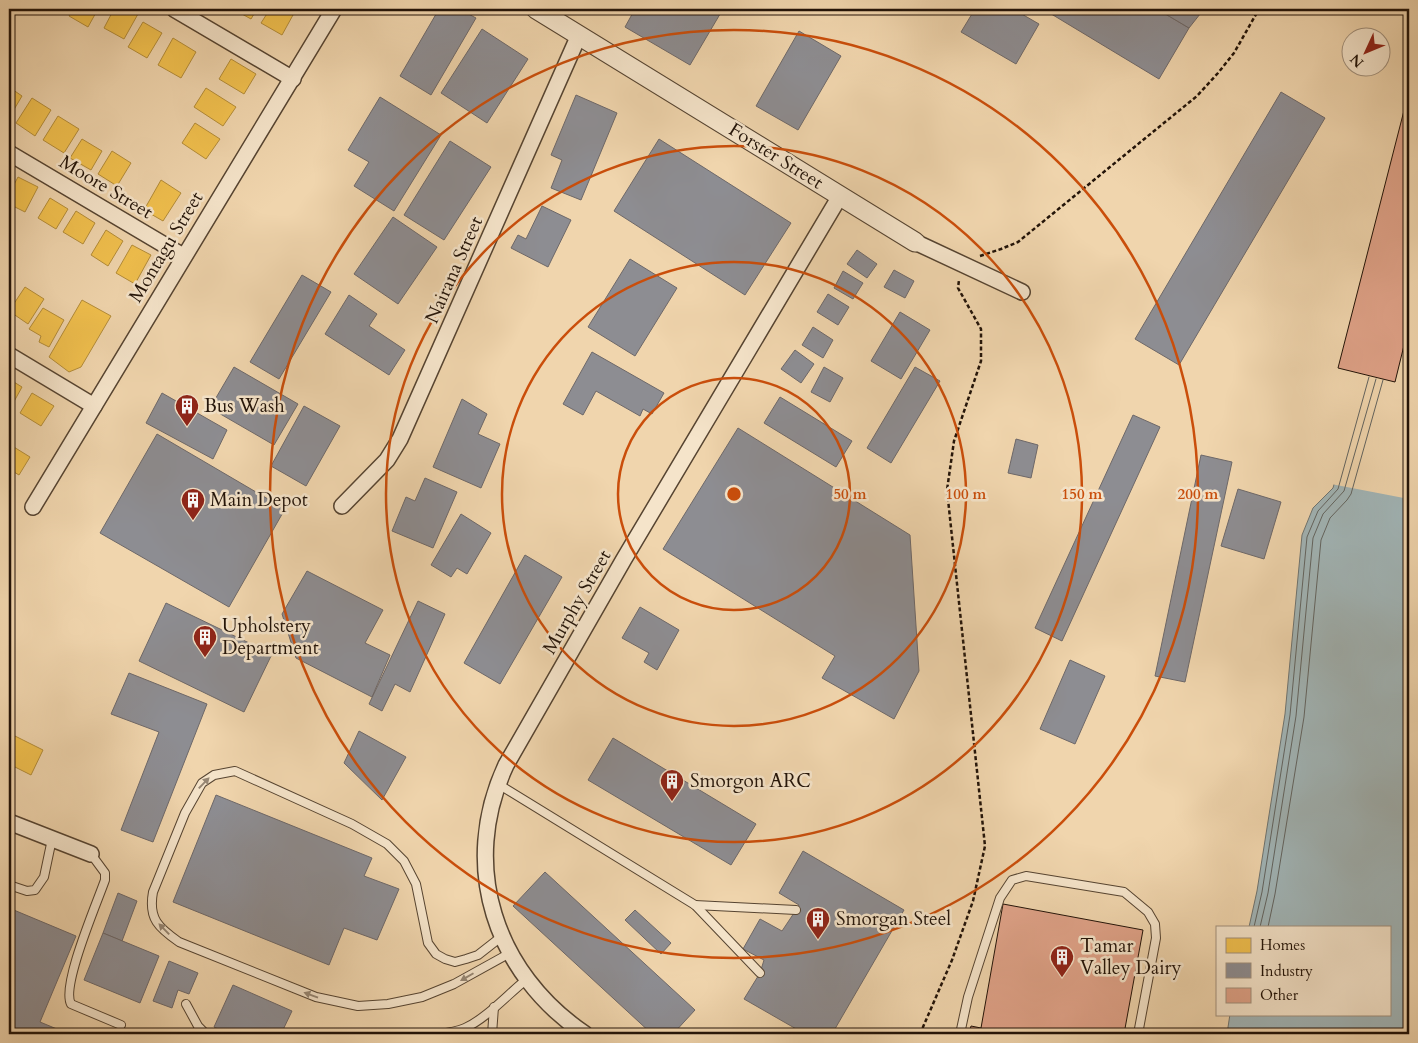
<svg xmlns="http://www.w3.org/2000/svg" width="1418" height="1043" font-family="Cardo,serif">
<rect width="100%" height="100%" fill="#f0d5ad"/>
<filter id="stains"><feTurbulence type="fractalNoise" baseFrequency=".004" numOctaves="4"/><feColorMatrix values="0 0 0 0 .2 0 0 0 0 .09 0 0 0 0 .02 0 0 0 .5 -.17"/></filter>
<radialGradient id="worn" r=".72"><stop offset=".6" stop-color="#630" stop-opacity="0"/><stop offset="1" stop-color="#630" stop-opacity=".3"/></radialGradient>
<polygon fill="#a1b5b7" stroke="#6e7471" points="1409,218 1409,1034 1227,1034 1230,1014 1389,1014 1389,927 1249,927 1257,891 1285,714 1302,535 1313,508 1333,488"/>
<polygon fill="#f0d5ad" points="1409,215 1409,499 1331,484 1407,217"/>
<g fill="#f2c14e" stroke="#b48d39">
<polygon points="73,9 98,9 88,27 69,16"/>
<polygon points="114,9 128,9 138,14 124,39 104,28"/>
<polygon points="233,9 257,9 251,19"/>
<polygon points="270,9 282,9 293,15 282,35 261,23"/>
<polygon points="143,22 162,33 147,58 128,47"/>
<polygon points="173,38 196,52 181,78 158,65"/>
<polygon points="231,59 256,74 244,94 219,79"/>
<polygon points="9,87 22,96 9,118"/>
<polygon points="206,88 236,107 223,126 194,107"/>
<polygon points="32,98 51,110 35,136 16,123"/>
<polygon points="58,116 79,129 64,153 43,140"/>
<polygon points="195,123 220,139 206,159 182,143"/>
<polygon points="82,139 102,151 91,170 70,158"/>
<polygon points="112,151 131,163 117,186 98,174"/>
<polygon points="18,177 38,187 25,212 9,204 9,194"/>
<polygon points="161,180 181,193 163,221 144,210"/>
<polygon points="50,198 68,209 56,229 38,218"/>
<polygon points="76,211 95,223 83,244 63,232"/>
<polygon points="106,230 123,241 108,266 91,255"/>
<polygon points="132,245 151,255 135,284 116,273"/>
<polygon points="25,287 44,299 28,324 9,311"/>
<polygon points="82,300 111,316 81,367 69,372 49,357"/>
<polygon points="43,308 64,320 49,347 39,342 41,336 29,329"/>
<polygon points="9,379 22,387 11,407 9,406"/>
<polygon points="32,393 54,406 41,426 20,413"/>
<polygon points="9,444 30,457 19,475 9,469"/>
<polygon points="9,733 43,750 31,775 9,764"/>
</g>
<g fill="#8d8d92" stroke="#6d6869">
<polygon points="439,9 459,9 476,18 431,95 400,76"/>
<polygon points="635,9 723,9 690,65 625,27"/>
<polygon points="975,9 1013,9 1039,24 1016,64 961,32"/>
<polygon points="1043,9 1157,9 1189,28 1159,79"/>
<polygon points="1157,9 1204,9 1189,28"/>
<polygon points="482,29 528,59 487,123 441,93"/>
<polygon points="799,31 841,56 798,130 756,106"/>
<polygon points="1281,92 1325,118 1179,365 1135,339"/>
<polygon points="576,95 617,113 581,200 551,188 562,160 551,155"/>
<polygon points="380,97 441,135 394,211 354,186 369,162 348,150"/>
<polygon points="659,139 791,223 745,295 614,211"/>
<polygon points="450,141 491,167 444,240 404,215"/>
<polygon points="542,206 571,220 548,267 511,248 518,235 526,239"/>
<polygon points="393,217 437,247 398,304 354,274"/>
<polygon points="857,250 877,264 867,278 847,264"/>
<polygon points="630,259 677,288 635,356 588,327"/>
<polygon points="894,270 914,281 905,298 884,287"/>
<polygon points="843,271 863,283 853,299 834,288"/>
<polygon points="302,275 331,292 279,379 250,362"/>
<polygon points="828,294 849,307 838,325 817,312"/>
<polygon points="349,295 377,314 369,326 405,350 389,375 325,334"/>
<polygon points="900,312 930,330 901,379 871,361"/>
<polygon points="813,327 833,340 823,358 802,345"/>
<polygon points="795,350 814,364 801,383 781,369"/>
<polygon points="592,352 664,393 652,414 643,409 640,416 596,391 583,415 563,404"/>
<polygon points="234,367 298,404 274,445 210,408"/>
<polygon points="824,367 843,378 830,402 811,392"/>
<polygon points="915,367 940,381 891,463 867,448"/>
<polygon points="162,393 227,430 213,459 146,423"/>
<polygon points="780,397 852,441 836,467 764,423"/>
<polygon points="462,399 487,414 478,434 500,444 481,488 433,467"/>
<polygon points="304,406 340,426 306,486 271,466"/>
<polygon points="1133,415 1160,427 1062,641 1035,628"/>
<polygon points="738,428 910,535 919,671 894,719 822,678 835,656 663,549"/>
<polygon points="157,434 285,509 229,607 100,533"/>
<polygon points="1016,439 1038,445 1031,478 1008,473"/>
<polygon points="1201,455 1232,462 1185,682 1155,676"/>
<polygon points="425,478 457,492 433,548 392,531 406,497 415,501"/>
<polygon points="1238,489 1281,502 1264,559 1221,546"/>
<polygon points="461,514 491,533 467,574 457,568 451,577 431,565"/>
<polygon points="525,555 562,577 500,684 464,663"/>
<polygon points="307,571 383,610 365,643 390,655 372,697 296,658 282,614"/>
<polygon points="418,601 445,614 410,692 395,684 382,711 369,704"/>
<polygon points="166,603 272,654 244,712 139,661"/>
<polygon points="640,607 679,630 657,670 644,662 649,653 622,638"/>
<polygon points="1070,660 1105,676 1075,744 1040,729"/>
<polygon points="129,673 207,704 153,842 121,830 159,732 111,714"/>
<polygon points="359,731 406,757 382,800 344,763"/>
<polygon points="613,738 756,824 731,865 588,780"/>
<polygon points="216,795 372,858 364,876 399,889 377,940 344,928 329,965 173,902"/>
<polygon points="803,851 904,910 832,1034 805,1034 744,999 760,973 764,960 743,949 760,919 782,931 796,910 799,905 779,893"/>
<polygon points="545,872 695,1010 673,1034 652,1034 513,906"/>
<polygon points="118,893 137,901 122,941 103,933"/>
<polygon points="9,908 76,936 40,1022 69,1034 9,1034"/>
<polygon points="635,910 671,943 661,954 625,920"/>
<polygon points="103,933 159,956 140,1003 84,980"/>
<polygon points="169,961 198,973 189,994 178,990 172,1008 153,1001"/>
<polygon points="233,985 292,1011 281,1034 229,1034 214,1027"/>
</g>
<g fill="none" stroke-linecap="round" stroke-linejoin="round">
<g stroke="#626460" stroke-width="1">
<polyline points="1254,927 1262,892 1290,715 1307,537 1318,511 1338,489 1369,377"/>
<polyline points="1260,927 1268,893 1296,716 1313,538 1323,514 1344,491 1376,379"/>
<polyline points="1268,927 1275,894 1304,717 1321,540 1330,518 1347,500 1351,494 1383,380"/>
</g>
</g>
<g fill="#dfa288" stroke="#221308">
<polygon points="1409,91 1409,325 1395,382 1338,368"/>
<polygon points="1003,904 1143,930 1124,1034 969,1034 971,1026 981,1028"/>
</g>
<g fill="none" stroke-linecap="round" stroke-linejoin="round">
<g stroke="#564431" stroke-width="10">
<g id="service">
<polyline points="498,784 695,905 760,973"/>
<path d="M91,854l14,19v7c-8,23 -44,106 -34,124l50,21"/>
<polyline points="9,885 27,891 35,890 44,877 52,839"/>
<polyline points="695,905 796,910"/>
<path d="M501,937l-23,18 -12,4 -11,3 -10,-3 -9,-5 -8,-11 -12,-59 -12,-23 -17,-17 -35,-20 -117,-53 -21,4 -12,8 -17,30 -32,79c-5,27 6,36 26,50l137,55 42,9 30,-2 34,-7 32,-13 56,-31"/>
<polyline points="186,1004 198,1026 206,1034"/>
<path d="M438,1034c9,-1 18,-2 27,-6 22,-10 43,-34 62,-49"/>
<polyline points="492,1034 494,1007"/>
<polyline points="960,1034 968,997 1000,898 1012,880 1026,876 1124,892 1148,912 1155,924 1156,938 1138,1034"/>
</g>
</g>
<g stroke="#564431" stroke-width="18">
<g id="minor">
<polyline points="174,9 293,79"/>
<polyline points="9,153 183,256"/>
<polyline points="915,242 1022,292"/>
<polyline points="9,355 94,406"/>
<polyline points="342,506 387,460 400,439 579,35"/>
<polyline points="33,507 334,9"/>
<polyline points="9,822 91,854"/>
<path d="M585,1034c-90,-61 -126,-168 -79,-269l118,-206 216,-363"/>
</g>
</g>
<g stroke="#564431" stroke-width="21">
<polyline id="tertiary" points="536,9 915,242"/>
</g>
<g stroke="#221308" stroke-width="2.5" stroke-dasharray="4 2.5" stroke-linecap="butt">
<polyline points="980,256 1001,249 1018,242 1197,96 1218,73 1234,53 1259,9"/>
<polyline points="920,1034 952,960 973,901 985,846 947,490 954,441 981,361 981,329 958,288 959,280"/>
</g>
<use href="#service" stroke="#f5e4ca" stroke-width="8"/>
<use href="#minor" stroke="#f5e4ca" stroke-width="15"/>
<use href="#tertiary" stroke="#f5e4ca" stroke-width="19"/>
</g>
<defs><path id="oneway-solid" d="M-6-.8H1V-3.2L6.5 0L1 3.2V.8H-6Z" transform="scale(1.25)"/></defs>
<g fill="#968673">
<use href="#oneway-solid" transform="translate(204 783) rotate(-46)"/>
<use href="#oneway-solid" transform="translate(164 929) rotate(-134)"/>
<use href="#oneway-solid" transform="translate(467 977) rotate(150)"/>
<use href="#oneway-solid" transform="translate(311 995) rotate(-160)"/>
</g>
<g fill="none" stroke="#ca4e0b" stroke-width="2.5">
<circle cx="734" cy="494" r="116"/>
<circle cx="734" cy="494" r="232"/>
<circle cx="734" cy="494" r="348"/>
<circle cx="734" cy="494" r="464"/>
</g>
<defs>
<g id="building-pin" transform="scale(1.25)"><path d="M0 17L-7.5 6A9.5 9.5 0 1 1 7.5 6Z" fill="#8f2418" stroke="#f5e4ca"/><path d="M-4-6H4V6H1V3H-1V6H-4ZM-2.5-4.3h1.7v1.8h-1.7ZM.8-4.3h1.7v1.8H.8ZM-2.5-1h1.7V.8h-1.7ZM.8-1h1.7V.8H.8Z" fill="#fff"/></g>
</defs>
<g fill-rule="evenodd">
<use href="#building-pin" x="187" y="406"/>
<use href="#building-pin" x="193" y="500"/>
<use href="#building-pin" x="205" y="637"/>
<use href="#building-pin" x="672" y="781"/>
<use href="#building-pin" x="818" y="919"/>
<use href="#building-pin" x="1062" y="957"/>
</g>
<g text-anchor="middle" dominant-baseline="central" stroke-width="5" stroke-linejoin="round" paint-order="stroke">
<g font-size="19" fill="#221308" stroke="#f5e4ca">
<text transform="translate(776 156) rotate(32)">Forster Street</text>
<text transform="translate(106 187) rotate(31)">Moore Street</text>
<text transform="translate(166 247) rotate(-59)">Montagu Street</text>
<text transform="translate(454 270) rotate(-66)">Nairana Street</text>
<text transform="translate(577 602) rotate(-60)">Murphy Street</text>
</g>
<g font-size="19" fill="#221308" stroke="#f5e4ca" text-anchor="start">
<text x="204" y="406">Bus Wash</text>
<text x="210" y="500">Main Depot</text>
<text x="222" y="626">Upholstery<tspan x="222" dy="22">Department</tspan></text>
<text x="690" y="781">Smorgon ARC</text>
<text x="836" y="919">Smorgan Steel</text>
<text x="1080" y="946">Tamar<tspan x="1080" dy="22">Valley Dairy</tspan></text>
</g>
</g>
<circle cx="734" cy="494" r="8" fill="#ca4e0b" stroke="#f5e4ca" stroke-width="2.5"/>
<g font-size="15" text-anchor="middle" font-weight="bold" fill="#ca4e0b" stroke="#f5e4ca" stroke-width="5" stroke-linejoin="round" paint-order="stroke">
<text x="850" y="499">50 m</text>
<text x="966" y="499">100 m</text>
<text x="1082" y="499">150 m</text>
<text x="1198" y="499">200 m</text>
</g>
<rect width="1418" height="1043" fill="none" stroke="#f0d5ad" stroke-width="30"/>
<rect x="10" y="10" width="1398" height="1023" fill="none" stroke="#221308" stroke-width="2.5"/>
<rect x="15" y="15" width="1388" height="1013" fill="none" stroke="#221308"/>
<rect x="1216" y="926" width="175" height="90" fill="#f5e4ca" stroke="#a1907c"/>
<rect x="1226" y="938" width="25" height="15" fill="#f2c14e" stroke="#a1907c"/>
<text x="1260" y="950" font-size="15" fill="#221308">Homes</text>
<rect x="1226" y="963" width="25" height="15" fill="#8d8d92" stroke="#a1907c"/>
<text x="1260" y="976" font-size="15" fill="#221308">Industry</text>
<rect x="1226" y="988" width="25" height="15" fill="#dfa288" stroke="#a1907c"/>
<text x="1260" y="1000" font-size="15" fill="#221308">Other</text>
<g transform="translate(1366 52) rotate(226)"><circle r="24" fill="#f5e4ca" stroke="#a1907c"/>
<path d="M0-4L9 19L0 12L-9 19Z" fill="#8f2418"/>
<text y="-8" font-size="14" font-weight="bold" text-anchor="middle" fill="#221308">N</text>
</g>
<rect width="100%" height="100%" filter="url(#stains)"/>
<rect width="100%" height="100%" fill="url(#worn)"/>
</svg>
